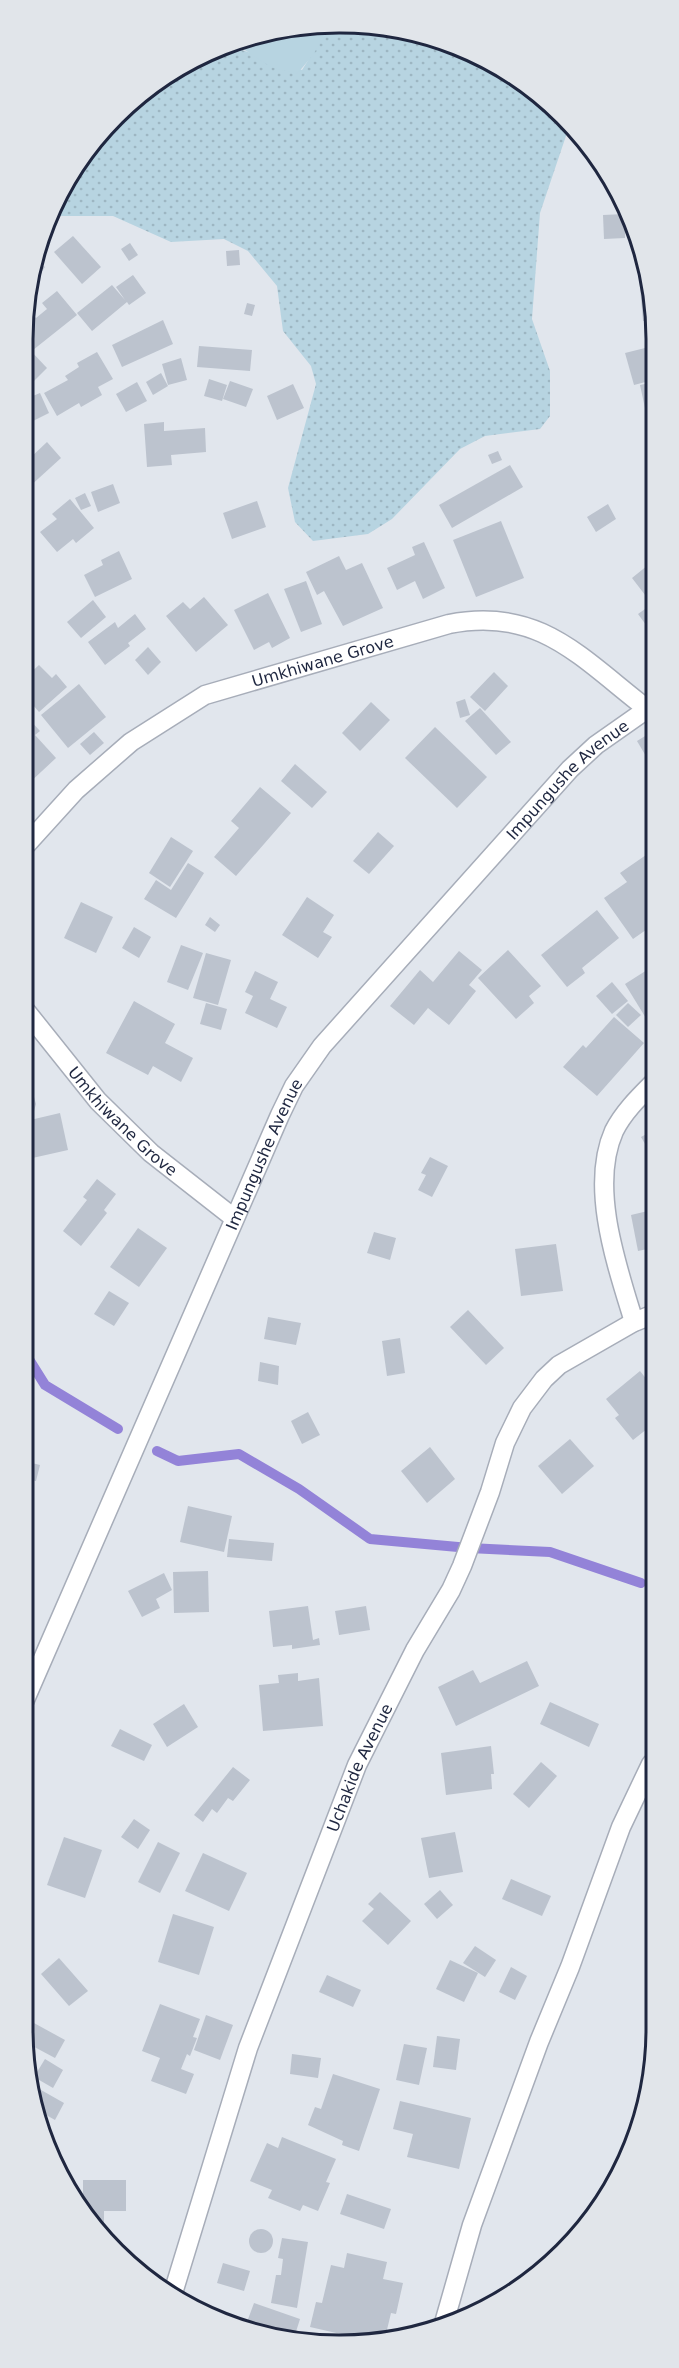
<svg xmlns="http://www.w3.org/2000/svg" width="679" height="2368" font-family="'DejaVu Sans',sans-serif">
<defs>
<pattern id="grass-dots" width="8" height="8" patternUnits="userSpaceOnUse" patternTransform="scale(1.5)"><rect width="8" height="8" fill="#b7d4e1"/><path d="M2 2h.1M6 6h.1" fill="none" stroke="#9db6c2" stroke-width="1.8" stroke-linecap="round"/></pattern>
</defs>
<rect width="100%" height="100%" fill="#e1e6ed"/>
<polygon fill="url(#grass-dots)" points="328,29 401,29 498,65 570,124 540,213 532,319 550,371 550,416 540,429 485,436 460,449 392,519 368,534 313,541 295,522 288,488 316,384 311,366 283,331 277,286 248,251 224,239 171,242 113,216 54,216 76,164 163,76 237,45 242,50 302,70"/>
<polygon fill="#b7d4e1" points="277,29 328,29 313,55 297,74 271,67 237,45"/>
<g fill="none" stroke-linecap="round" stroke-linejoin="round">
<g stroke="#9383d8" stroke-width="10">
<polyline points="25,1353 45,1385 118,1429"/>
<polyline points="157,1451 178,1461 239,1454 299,1489 370,1539 469,1548 550,1552 641,1583"/>
</g>
</g>
<g fill="#bcc3ce">
<polygon points="625,214 625,238 604,239 603,215"/>
<polygon points="73,236 101,267 82,284 54,252"/>
<polygon points="130,243 138,255 129,261 121,249"/>
<polygon points="239,250 240,265 227,266 226,251"/>
<polygon points="36,260 45,267 28,291 29,278"/>
<polygon points="133,275 146,293 129,305 127,302 92,331 77,313 112,285 125,300 116,287"/>
<polygon points="647,275 654,298 654,320 643,321 639,276"/>
<polygon points="57,291 77,315 33,350 28,344 28,314 31,312 36,318 47,309 42,303"/>
<polygon points="247,303 255,305 252,316 244,314"/>
<polygon points="163,320 173,344 122,367 112,345"/>
<polygon points="199,346 252,350 250,371 197,367"/>
<polygon points="28,348 47,368 28,387"/>
<polygon points="645,348 653,380 634,385 625,353"/>
<polygon points="97,352 113,379 98,387 102,395 81,407 79,403 57,416 44,393 68,380 65,376 79,367 77,363"/>
<polygon points="181,358 187,380 168,385 162,364"/>
<polygon points="161,373 168,386 153,395 146,382"/>
<polygon points="209,379 227,385 222,401 204,396"/>
<polygon points="230,381 253,389 246,407 223,399"/>
<polygon points="137,382 147,401 126,412 116,394"/>
<polygon points="654,382 654,420 648,422 640,385"/>
<polygon points="293,384 304,408 277,420 267,396"/>
<polygon points="40,393 49,413 33,421 28,410 28,398"/>
<polygon points="164,422 164,431 205,428 206,452 171,455 172,465 147,467 144,424"/>
<polygon points="47,442 61,458 28,488 28,460"/>
<polygon points="498,451 502,460 492,464 488,455"/>
<polygon points="510,465 523,487 452,528 439,505"/>
<polygon points="113,484 120,503 98,512 91,492"/>
<polygon points="85,493 91,506 81,510 75,498"/>
<polygon points="70,499 94,528 76,543 73,539 57,552 40,532 57,519 52,514"/>
<polygon points="257,501 266,527 232,539 223,513"/>
<polygon points="608,504 616,519 596,532 587,517"/>
<polygon points="501,521 524,578 476,597 453,540"/>
<polygon points="424,542 445,588 423,599 415,581 397,590 387,568 415,555 412,547"/>
<polygon points="119,551 132,579 95,597 84,575 103,565 101,560"/>
<polygon points="339,556 346,570 362,563 383,608 343,626 324,591 317,595 306,572"/>
<polygon points="653,561 653,626 649,629 638,614 652,604 632,578"/>
<polygon points="306,581 322,624 301,632 284,589"/>
<polygon points="268,593 290,638 272,648 269,642 254,650 234,610"/>
<polygon points="204,597 228,625 196,652 166,616 183,602 190,609"/>
<polygon points="93,600 106,617 81,638 67,622"/>
<polygon points="135,614 146,629 128,643 130,646 105,665 88,642 115,622 118,628"/>
<polygon points="148,647 161,662 148,675 135,660"/>
<polygon points="39,665 52,678 56,674 67,687 39,712 27,698 27,676"/>
<polygon points="494,672 508,686 485,711 470,697"/>
<polygon points="79,684 106,717 68,748 41,715"/>
<polygon points="465,699 470,715 460,718 456,702"/>
<polygon points="371,702 390,720 360,751 342,733"/>
<polygon points="480,708 511,742 496,755 465,721"/>
<polygon points="27,717 40,731 35,735 56,758 27,785"/>
<polygon points="435,727 487,777 457,808 405,758"/>
<polygon points="94,732 104,743 90,755 80,744"/>
<polygon points="650,733 653,739 653,768 637,741"/>
<polygon points="295,764 327,792 312,808 281,781"/>
<polygon points="260,787 291,813 236,876 214,857 239,828 231,821"/>
<polygon points="378,832 394,846 369,874 353,861"/>
<polygon points="171,837 193,851 170,887 149,873"/>
<polygon points="646,855 653,864 653,925 633,939 604,898 627,882 620,873"/>
<polygon points="188,863 204,873 176,918 144,899 156,880 171,890"/>
<polygon points="307,897 334,915 323,932 332,937 318,958 282,935"/>
<polygon points="81,902 113,917 96,953 64,938"/>
<polygon points="597,910 619,938 582,968 585,973 567,987 541,955"/>
<polygon points="210,917 220,925 215,932 205,925"/>
<polygon points="134,927 151,937 139,958 122,948"/>
<polygon points="181,945 203,953 188,990 167,982"/>
<polygon points="508,950 541,986 529,996 534,1003 516,1019 478,978"/>
<polygon points="459,951 482,970 469,985 476,991 449,1025 428,1008 414,1025 390,1006 420,970 433,982"/>
<polygon points="206,953 231,960 218,1005 193,998"/>
<polygon points="647,970 653,980 652,1028 625,984"/>
<polygon points="255,971 278,982 270,999 287,1007 277,1028 245,1013 253,996 245,992"/>
<polygon points="612,982 628,1001 612,1014 596,996"/>
<polygon points="134,1001 175,1024 165,1043 193,1058 181,1082 153,1066 148,1075 106,1053"/>
<polygon points="206,1003 227,1009 221,1030 200,1024"/>
<polygon points="628,1003 641,1015 628,1027 616,1015"/>
<polygon points="614,1017 644,1043 597,1096 563,1067 583,1045 586,1048"/>
<polygon points="26,1093 34,1097 36,1104 34,1111 28,1115 26,1115"/>
<polygon points="60,1113 68,1150 28,1159 26,1147 26,1121"/>
<polygon points="652,1131 652,1156 641,1137"/>
<polygon points="430,1157 448,1166 432,1197 418,1190 426,1175 421,1173"/>
<polygon points="97,1179 116,1194 104,1210 107,1213 81,1246 63,1231 87,1200 83,1197"/>
<polygon points="652,1210 652,1248 638,1251 631,1215"/>
<polygon points="138,1228 167,1248 139,1287 110,1267"/>
<polygon points="374,1232 396,1238 390,1260 367,1253"/>
<polygon points="556,1244 563,1291 521,1296 515,1249"/>
<polygon points="109,1291 129,1303 114,1326 94,1314"/>
<polygon points="468,1310 504,1348 486,1365 450,1327"/>
<polygon points="268,1317 301,1323 296,1345 264,1339"/>
<polygon points="400,1338 405,1373 387,1376 382,1341"/>
<polygon points="260,1362 279,1366 278,1385 258,1381"/>
<polygon points="640,1371 652,1386 652,1425 633,1440 615,1418 619,1415 606,1399"/>
<polygon points="308,1412 320,1435 302,1444 291,1421"/>
<polygon points="570,1439 594,1466 562,1494 538,1466"/>
<polygon points="430,1447 455,1479 427,1503 401,1471"/>
<polygon points="24,1461 40,1465 36,1481 24,1479"/>
<polygon points="188,1506 232,1516 224,1552 180,1542"/>
<polygon points="229,1539 274,1543 272,1561 227,1557"/>
<polygon points="208,1571 209,1612 174,1613 173,1572"/>
<polygon points="164,1573 172,1590 156,1599 160,1608 142,1617 128,1591"/>
<polygon points="308,1606 313,1640 319,1638 320,1645 292,1649 292,1645 273,1647 269,1611"/>
<polygon points="366,1606 370,1630 339,1635 335,1611"/>
<polygon points="527,1661 539,1686 456,1726 438,1687 473,1670 480,1683"/>
<polygon points="298,1673 298,1681 319,1678 323,1726 263,1731 259,1685 279,1683 278,1675"/>
<polygon points="550,1702 599,1724 589,1747 540,1724"/>
<polygon points="184,1704 198,1727 167,1747 153,1724"/>
<polygon points="120,1729 152,1745 144,1761 111,1746"/>
<polygon points="491,1746 494,1774 491,1774 492,1789 446,1795 441,1753"/>
<polygon points="541,1762 557,1776 529,1808 513,1794"/>
<polygon points="233,1767 250,1780 233,1801 228,1798 217,1813 212,1809 203,1822 194,1815"/>
<polygon points="134,1819 150,1830 138,1849 121,1837"/>
<polygon points="455,1832 463,1872 429,1878 421,1838"/>
<polygon points="64,1837 102,1850 85,1898 47,1885"/>
<polygon points="158,1842 180,1853 160,1893 138,1882"/>
<polygon points="203,1853 247,1873 229,1911 185,1891"/>
<polygon points="511,1879 551,1896 542,1916 502,1899"/>
<polygon points="440,1890 453,1905 437,1919 424,1904"/>
<polygon points="380,1892 411,1921 388,1945 362,1921 374,1909 368,1904"/>
<polygon points="173,1914 214,1927 199,1975 158,1962"/>
<polygon points="475,1946 496,1960 485,1977 463,1963"/>
<polygon points="59,1958 88,1991 69,2006 41,1974"/>
<polygon points="450,1960 478,1973 464,2002 436,1989"/>
<polygon points="511,1967 527,1976 515,2000 499,1992"/>
<polygon points="327,1975 361,1990 353,2007 319,1992"/>
<polygon points="160,2004 200,2019 193,2037 197,2038 190,2056 187,2054 181,2069 194,2074 186,2094 151,2081 160,2058 142,2051"/>
<polygon points="206,2015 233,2025 220,2060 194,2050"/>
<polygon points="23,2017 65,2040 55,2058 25,2042"/>
<polygon points="437,2036 460,2039 456,2070 433,2067"/>
<polygon points="404,2044 427,2048 419,2085 396,2080"/>
<polygon points="292,2054 321,2058 318,2078 290,2074"/>
<polygon points="45,2059 63,2070 53,2088 34,2077"/>
<polygon points="333,2074 380,2089 359,2151 342,2145 343,2141 308,2125 315,2107 321,2109"/>
<polygon points="34,2086 64,2103 55,2120 39,2111"/>
<polygon points="400,2101 471,2118 459,2169 407,2157 413,2134 393,2129"/>
<polygon points="282,2137 336,2159 326,2182 330,2183 318,2211 303,2205 300,2211 268,2198 272,2190 250,2181 267,2143 278,2148"/>
<polygon points="83,2180 126,2180 126,2211 104,2211 104,2239 83,2208"/>
<polygon points="347,2194 391,2209 384,2229 340,2214"/>
<circle cx="261" cy="2241" r="12"/>
<polygon points="282,2238 308,2242 297,2308 271,2303 276,2275 281,2275 283,2259 278,2258"/>
<polygon points="347,2253 387,2262 383,2279 403,2283 396,2314 391,2313 385,2338 367,2340 310,2327 316,2302 322,2303 331,2265 344,2268"/>
<polygon points="223,2263 250,2271 244,2291 217,2283"/>
<polygon points="254,2303 300,2319 294,2338 256,2328 257,2326 247,2322"/>
</g>
<g fill="none" stroke-linecap="round" stroke-linejoin="round">
<g stroke="#a7adb9" stroke-width="21">
<g id="minor">
<path id="s1" d="M27,844l49,-54 55,-48 74,-47 244,-71c90,-18 132,34 197,84"/>
<path id="s2" d="M26,1011l72,90 53,52 83,65"/>
<path d="M634,1322c-17,-56 -45,-135 -20,-191 9,-18 24,-33 38,-47"/>
<path id="s3" d="M24,1702l256,-587 14,-29 28,-40 248,-277 26,-24 57,-40"/>
<path id="s4" d="M173,2293l75,-245 109,-283 58,-115 36,-60 11,-24 28,-74 15,-49 17,-35 22,-29 15,-14 75,-43 18,-7"/>
<polyline points="444,2323 472,2225 539,2042 570,1967 621,1827 651,1764"/>
</g>
</g>
<use href="#minor" stroke="#fff" stroke-width="18"/>
</g>
<g text-anchor="middle" dominant-baseline="central" stroke-width="4.5" stroke-linejoin="round" paint-order="stroke">
<g font-size="16" fill="#1f2740" stroke="#f2f5f9">
<text stroke="none"><textPath href="#s1" startOffset="356">Umkhiwane Grove</textPath></text>
<text stroke="none"><textPath href="#s3" startOffset="1084">Impungushe Avenue</textPath></text>
<text stroke="none"><textPath href="#s2" startOffset="147">Umkhiwane Grove</textPath></text>
<text stroke="none"><textPath href="#s3" startOffset="598">Impungushe Avenue</textPath></text>
<text stroke="none"><textPath href="#s4" startOffset="558">Uchakide Avenue</textPath></text>
</g>
</g>
<path d="M0 0H679V2368H0ZM339 33H340A306 306 0 0 1 646 339V2029A306 306 0 0 1 340 2335H339A306 306 0 0 1 33 2029V339A306 306 0 0 1 339 33Z" fill="#e1e5ea" fill-rule="evenodd"/>
<path fill="none" stroke="#1f2740" stroke-width="3" d="M339 33H340A306 306 0 0 1 646 339V2029A306 306 0 0 1 340 2335H339A306 306 0 0 1 33 2029V339A306 306 0 0 1 339 33Z"/>
</svg>
